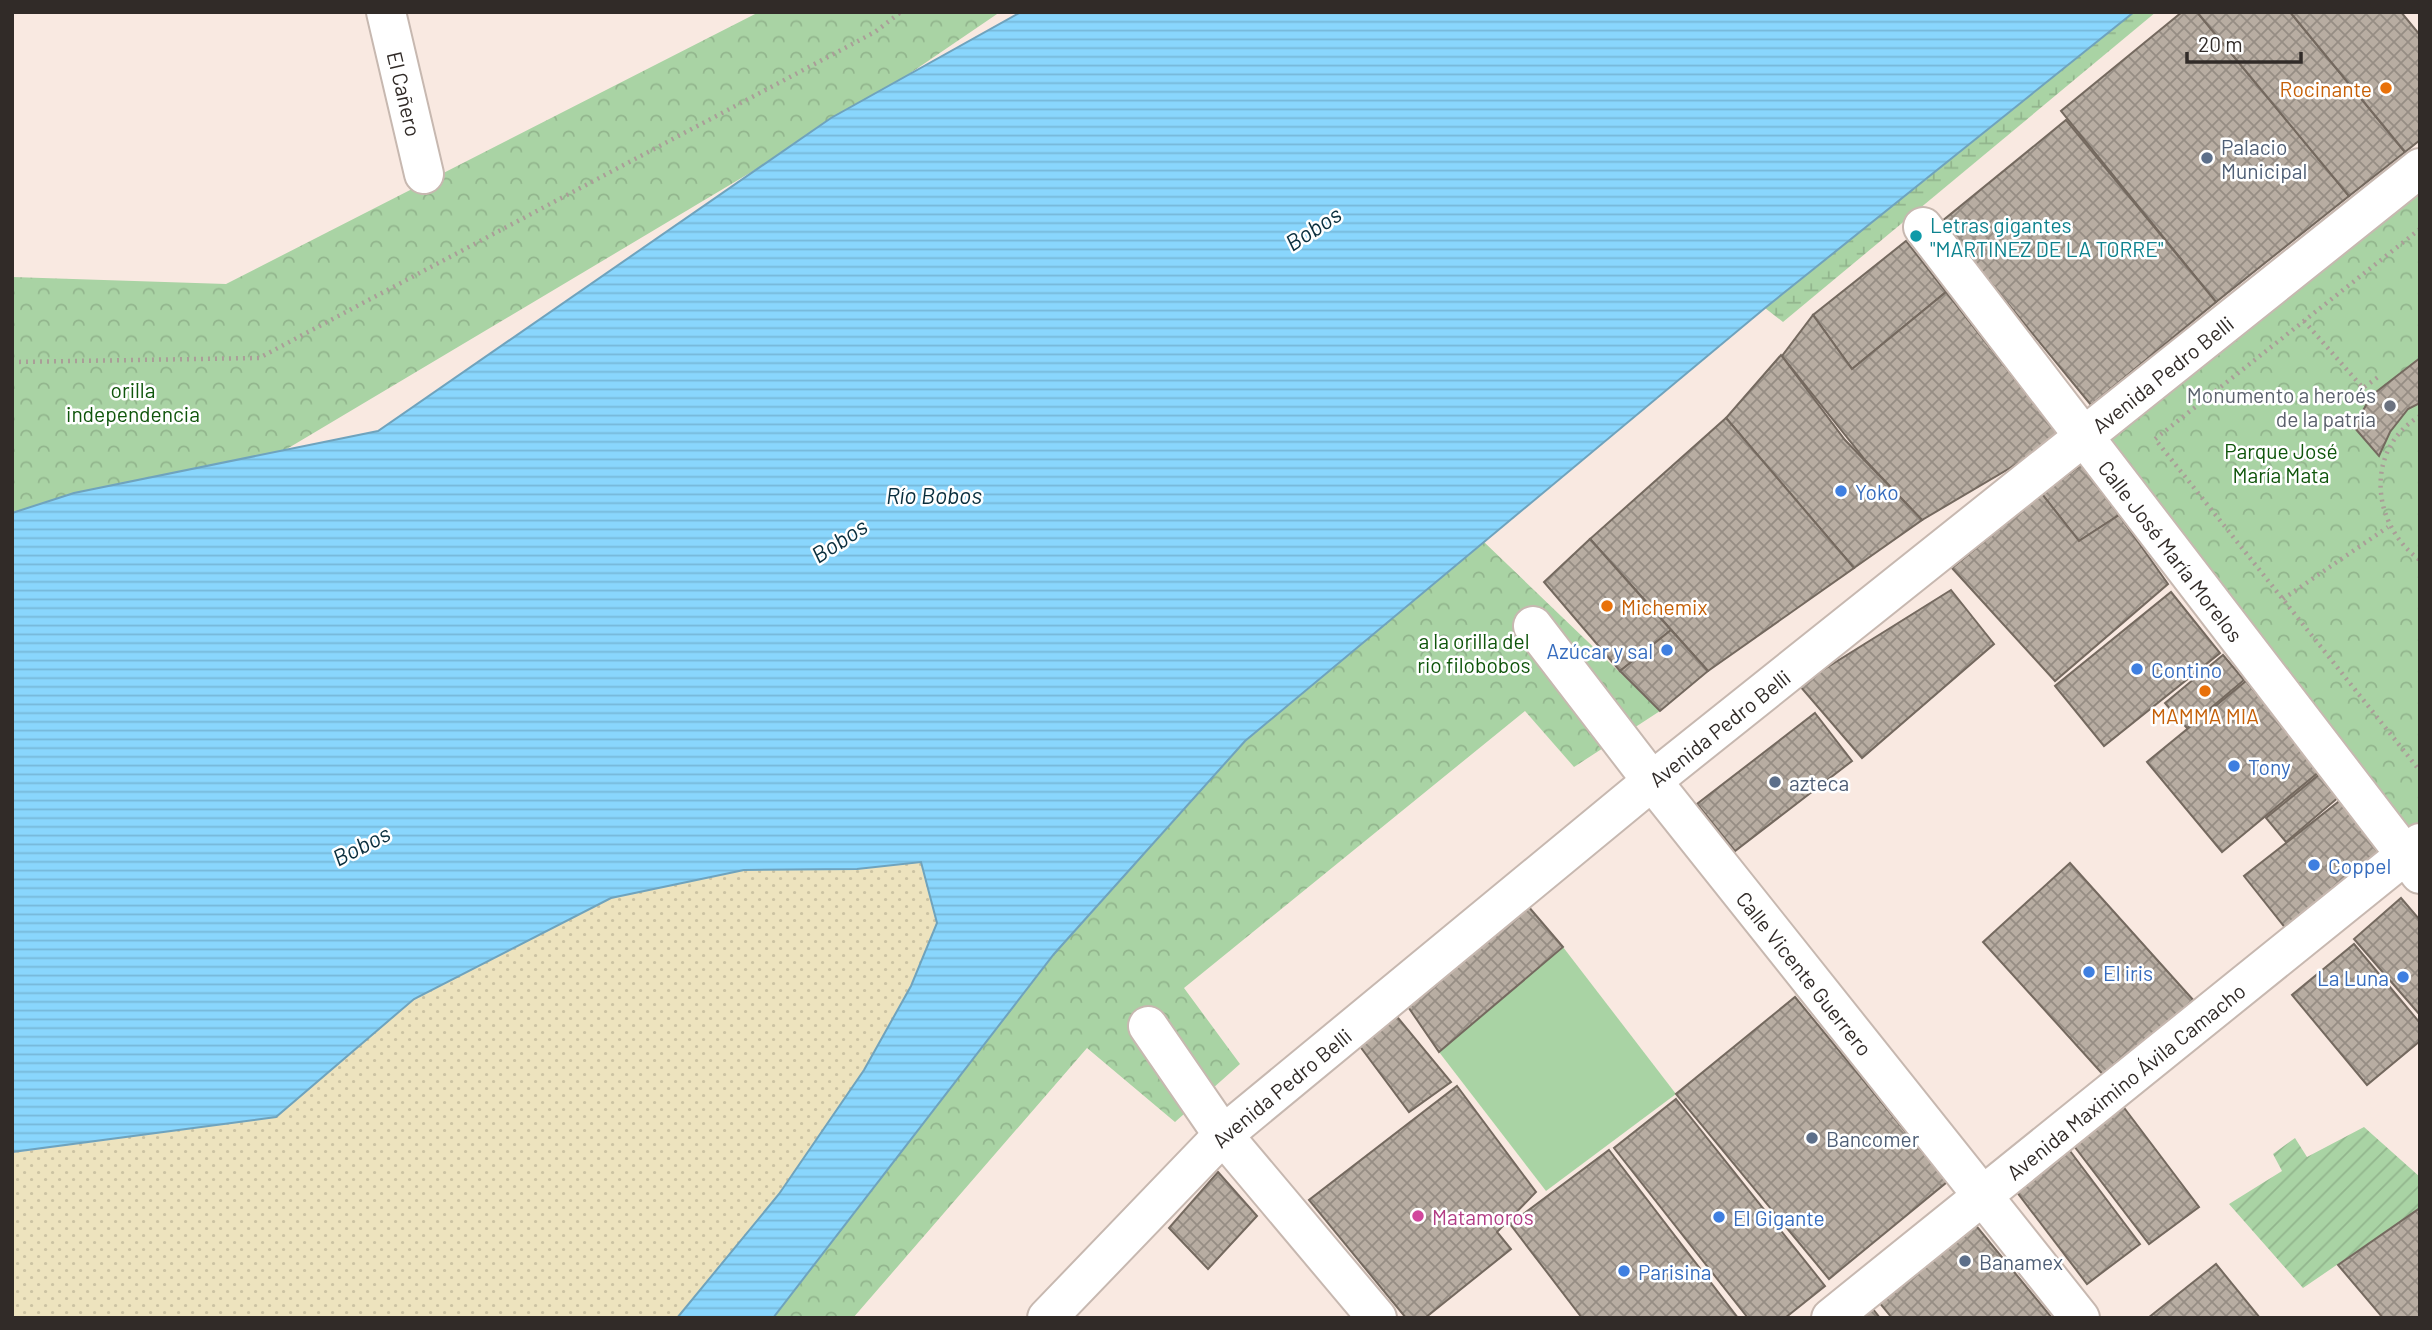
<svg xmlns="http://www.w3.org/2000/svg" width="2432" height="1330" font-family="Barlow,sans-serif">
<defs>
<pattern id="forest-crowns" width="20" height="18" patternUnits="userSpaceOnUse" patternTransform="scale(1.75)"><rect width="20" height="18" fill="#a9d3a4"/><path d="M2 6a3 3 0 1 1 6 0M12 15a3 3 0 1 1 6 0" fill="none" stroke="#92b58d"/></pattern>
<pattern id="wetland-marsh" width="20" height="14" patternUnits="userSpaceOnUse" patternTransform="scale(1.75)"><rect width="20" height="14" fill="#a9d3a4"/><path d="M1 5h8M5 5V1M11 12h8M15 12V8" fill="none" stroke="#92b58d"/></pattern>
<pattern id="sand-dots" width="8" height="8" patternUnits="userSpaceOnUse" patternTransform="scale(1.75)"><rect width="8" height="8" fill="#ede3be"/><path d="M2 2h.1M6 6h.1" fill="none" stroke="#ccc3a3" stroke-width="1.8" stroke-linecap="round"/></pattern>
<pattern id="garden-furrows" width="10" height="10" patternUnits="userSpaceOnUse" patternTransform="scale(1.75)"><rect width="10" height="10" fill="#a9d3a4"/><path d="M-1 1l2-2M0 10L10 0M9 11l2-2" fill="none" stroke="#92b58d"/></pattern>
<pattern id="water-rules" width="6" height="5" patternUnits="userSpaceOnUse" patternTransform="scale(1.75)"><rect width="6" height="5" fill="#89d6fd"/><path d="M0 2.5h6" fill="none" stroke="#77b8d9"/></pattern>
<pattern id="building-cross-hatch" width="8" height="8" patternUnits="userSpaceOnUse" patternTransform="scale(1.75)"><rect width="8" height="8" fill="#b8ada2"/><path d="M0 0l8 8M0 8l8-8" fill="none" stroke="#968d84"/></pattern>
</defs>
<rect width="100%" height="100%" fill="#f9e9e1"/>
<polygon fill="#a9d3a4" points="1563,947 1676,1094 1546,1191 1439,1052"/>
<g fill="url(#forest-crowns)">
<polygon points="759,12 1000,12 859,108 57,586 12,556 12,277 226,284"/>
<polygon points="2420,173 2420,829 2406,840 2085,438"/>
<polygon points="1484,542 1660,711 1574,767 1525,711 1184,988 1240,1064 1175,1122 1087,1048 853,1318 773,1318 1054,954 1245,741"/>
</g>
<polygon fill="url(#wetland-marsh)" points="2134,12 2156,12 1783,322 1765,308"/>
<polygon fill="url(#sand-dots)" points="922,862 937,923 895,1024 779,1194 677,1318 12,1318 12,1153 276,1117 414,999 611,898 744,870 857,869"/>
<polygon fill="url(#garden-furrows)" points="2364,1127 2420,1177 2420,1208 2303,1288 2229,1204 2282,1171 2273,1154 2295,1138 2307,1157"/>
<polygon fill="url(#water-rules)" stroke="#6fa3bd" stroke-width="2" points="1021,12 2134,12 1765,308 1245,741 1054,954 773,1318 677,1318 779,1194 864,1070 911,986 937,923 921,862 857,869 744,870 611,898 414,999 276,1117 12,1152 12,513 74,493 378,431 831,118"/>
<g fill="url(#building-cross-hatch)" stroke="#74695f" stroke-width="2">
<polygon points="2182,12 2197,12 2349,196 2216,302 2061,111"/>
<polygon points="2197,12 2290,12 2405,152 2349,196"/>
<polygon points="2290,12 2401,12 2420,35 2420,140 2405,152"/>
<polygon points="2066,120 2216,302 2091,405 1941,222"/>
<polygon points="1906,241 1946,292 1852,369 1813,315"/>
<polygon points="1946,292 2061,438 1922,520 1866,461 1782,356 1813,315 1852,369"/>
<polygon points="1781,355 1845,440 1922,520 1854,568 1726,418"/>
<polygon points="2420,358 2420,403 2408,409 2390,432 2379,456 2354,427 2371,396"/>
<polygon points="1726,418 1854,568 1708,671 1590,539"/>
<polygon points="2081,465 2119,515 2079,541 2042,494"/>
<polygon points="2042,494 2079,541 2119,515 2168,584 2055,681 1952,568"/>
<polygon points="1590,539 1671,630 1620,671 1544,582"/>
<polygon points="1951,590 1994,644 1862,758 1799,685"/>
<polygon points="2171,592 2220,653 2104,746 2055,686"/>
<polygon points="1671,630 1708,671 1660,711 1620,671"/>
<polygon points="2223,655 2244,680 2187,728 2165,703"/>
<polygon points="2246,681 2320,771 2222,852 2147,762"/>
<polygon points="1815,713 1852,761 1735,851 1697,804"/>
<polygon points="2321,773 2340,796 2286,842 2266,818"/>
<polygon points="2342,799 2384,853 2287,930 2244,876"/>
<polygon points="2070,863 2195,1002 2108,1080 1983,942"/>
<polygon points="2401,898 2420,920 2420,1015 2354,939"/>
<polygon points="1522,899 1563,947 1439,1052 1402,998"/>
<polygon points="2354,944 2420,1023 2420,1041 2367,1085 2292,995"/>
<polygon points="1795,997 1947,1182 1829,1279 1676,1094"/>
<polygon points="1389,1007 1451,1082 1409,1112 1353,1037"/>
<polygon points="1457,1086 1536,1192 1497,1232 1511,1249 1425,1318 1406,1318 1309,1200"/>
<polygon points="1676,1099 1825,1286 1785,1318 1748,1318 1614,1148"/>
<polygon points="2122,1105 2199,1207 2149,1244 2071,1142"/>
<polygon points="2067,1147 2140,1244 2087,1284 2013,1187"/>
<polygon points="1609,1150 1738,1318 1582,1318 1510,1224"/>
<polygon points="1218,1172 1257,1216 1208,1269 1169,1228"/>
<polygon points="2420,1208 2420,1318 2383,1318 2338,1265"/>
<polygon points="1973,1222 2052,1318 1892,1318 1878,1301"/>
<polygon points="2216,1264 2260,1318 2148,1318"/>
<polygon points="1869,1304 1880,1318 1852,1318"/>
</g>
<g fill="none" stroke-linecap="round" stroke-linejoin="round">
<g stroke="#c7b8b0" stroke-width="42">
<g id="minor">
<path id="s1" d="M386,12l38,162"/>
<path id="s2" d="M1923,227l497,647"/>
<path id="s3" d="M1533,626l119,155 428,537"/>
<polyline points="1148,1026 1223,1135 1377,1318"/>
<path id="s4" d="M1047,1318l176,-183 429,-354 768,-613"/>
</g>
</g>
<g stroke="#c7b8b0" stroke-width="42">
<g id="major">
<path id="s5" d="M1831,1318l589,-475"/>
</g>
</g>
<g stroke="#aa9e98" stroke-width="4.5" stroke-dasharray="2 5" stroke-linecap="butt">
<polyline points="2420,229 2155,439 2420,771"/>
<polyline points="2304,321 2363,388 2378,377"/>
<polyline points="12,362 259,358 875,32 901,12"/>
<path d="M2420,416c-56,33 -49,109 0,144"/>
<polyline points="2283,599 2388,527"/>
</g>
<use href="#minor" stroke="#fff" stroke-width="38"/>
<use href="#major" stroke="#fff" stroke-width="38"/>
</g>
<g fill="#e8710a" stroke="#fff" stroke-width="2.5">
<circle cx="2386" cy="88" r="7"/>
<circle cx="1607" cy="606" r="7"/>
<circle cx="2205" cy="691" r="7"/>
</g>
<g fill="#5c6f8a" stroke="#fff" stroke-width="2.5">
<circle cx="2207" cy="158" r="7"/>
<circle cx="1775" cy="782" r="7"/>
<circle cx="1812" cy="1138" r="7"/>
<circle cx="1965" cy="1261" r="7"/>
</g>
<circle fill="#0f9aa8" stroke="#fff" stroke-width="2.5" cx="1916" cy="236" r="7"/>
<circle fill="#6b7280" stroke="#fff" stroke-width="2.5" cx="2390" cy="406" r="7"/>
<g fill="#3f7fe0" stroke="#fff" stroke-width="2.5">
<circle cx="1841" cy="491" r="7"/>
<circle cx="1667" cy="650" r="7"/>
<circle cx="2137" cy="669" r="7"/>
<circle cx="2234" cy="766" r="7"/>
<circle cx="2314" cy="865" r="7"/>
<circle cx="2089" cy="972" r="7"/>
<circle cx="2403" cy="977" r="7"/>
<circle cx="1719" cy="1217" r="7"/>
<circle cx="1624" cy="1271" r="7"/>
</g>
<circle fill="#d1479c" stroke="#fff" stroke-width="2.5" cx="1418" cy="1216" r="7"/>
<g text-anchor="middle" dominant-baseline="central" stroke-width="5" stroke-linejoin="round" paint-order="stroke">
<g font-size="21" fill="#c56008" stroke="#fff" text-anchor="end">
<text x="2372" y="88">Rocinante</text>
<text x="1621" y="606" text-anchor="start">Michemix</text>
<text x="2205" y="715" text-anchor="middle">MAMMA MIA</text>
</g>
<g font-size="21" fill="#312b28" stroke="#fff">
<text stroke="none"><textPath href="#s1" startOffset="84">El Cañero</textPath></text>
<text stroke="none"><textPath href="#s4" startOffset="1463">Avenida Pedro Belli</textPath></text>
<text stroke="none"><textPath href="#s2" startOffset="408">Calle José María Morelos</textPath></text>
<text stroke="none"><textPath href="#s4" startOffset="896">Avenida Pedro Belli</textPath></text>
<text stroke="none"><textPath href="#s3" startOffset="441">Calle Vicente Guerrero</textPath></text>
<text stroke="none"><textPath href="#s5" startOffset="378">Avenida Maximino Ávila Camacho</textPath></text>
<text stroke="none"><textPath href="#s4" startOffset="329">Avenida Pedro Belli</textPath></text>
</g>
<g font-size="21" fill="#4e5e75" stroke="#fff" text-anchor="start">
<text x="2221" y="146">Palacio<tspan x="2221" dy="24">Municipal</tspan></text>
<text x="1789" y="782">azteca</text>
<text x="1826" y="1138">Bancomer</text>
<text x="1979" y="1261">Banamex</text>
</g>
<g font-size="21" fill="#0d838f" stroke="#fff" text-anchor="start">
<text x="1930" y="224">Letras gigantes<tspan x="1930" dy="24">"MARTINEZ DE LA TORRE"</tspan></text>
</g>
<g font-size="21" fill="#0f550b" stroke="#fff">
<text x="133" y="389">orilla<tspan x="133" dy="24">independencia</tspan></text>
<text x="2281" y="450">Parque José<tspan x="2281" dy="24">María Mata</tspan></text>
<text x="1474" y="640">a la orilla del<tspan x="1474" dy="24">rio filobobos</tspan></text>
</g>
<g font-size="21" fill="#5b616d" stroke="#fff" text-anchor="end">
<text x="2376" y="394">Monumento a heroés<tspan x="2376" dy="24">de la patria</tspan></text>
</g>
<g font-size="21" fill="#366cbe" stroke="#fff" text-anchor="start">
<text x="1855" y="491">Yoko</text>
<text x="1653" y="650" text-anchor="end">Azúcar y sal</text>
<text x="2151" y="669">Contino</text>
<text x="2248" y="766">Tony</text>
<text x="2328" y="865">Coppel</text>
<text x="2103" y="972">El iris</text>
<text x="2389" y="977" text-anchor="end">La Luna</text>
<text x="1733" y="1217">El Gigante</text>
<text x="1638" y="1271">Parisina</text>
</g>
<g font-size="21" fill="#b23c85" stroke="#fff" text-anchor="start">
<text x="1432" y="1216">Matamoros</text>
</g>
<g font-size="23" font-style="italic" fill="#092e3d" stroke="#fff">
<text transform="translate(1313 228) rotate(-33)">Bobos</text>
<text x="934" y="495">Río Bobos</text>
<text transform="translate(839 540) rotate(-33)">Bobos</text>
<text transform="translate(361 845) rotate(-27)">Bobos</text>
</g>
</g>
<rect width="2432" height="1330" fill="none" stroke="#312b28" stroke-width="28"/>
<path d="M2187 52v10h114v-10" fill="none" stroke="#312b28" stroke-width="3.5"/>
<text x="2198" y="52" font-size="21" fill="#312b28" stroke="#ffffff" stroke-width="5" paint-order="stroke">20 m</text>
</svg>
